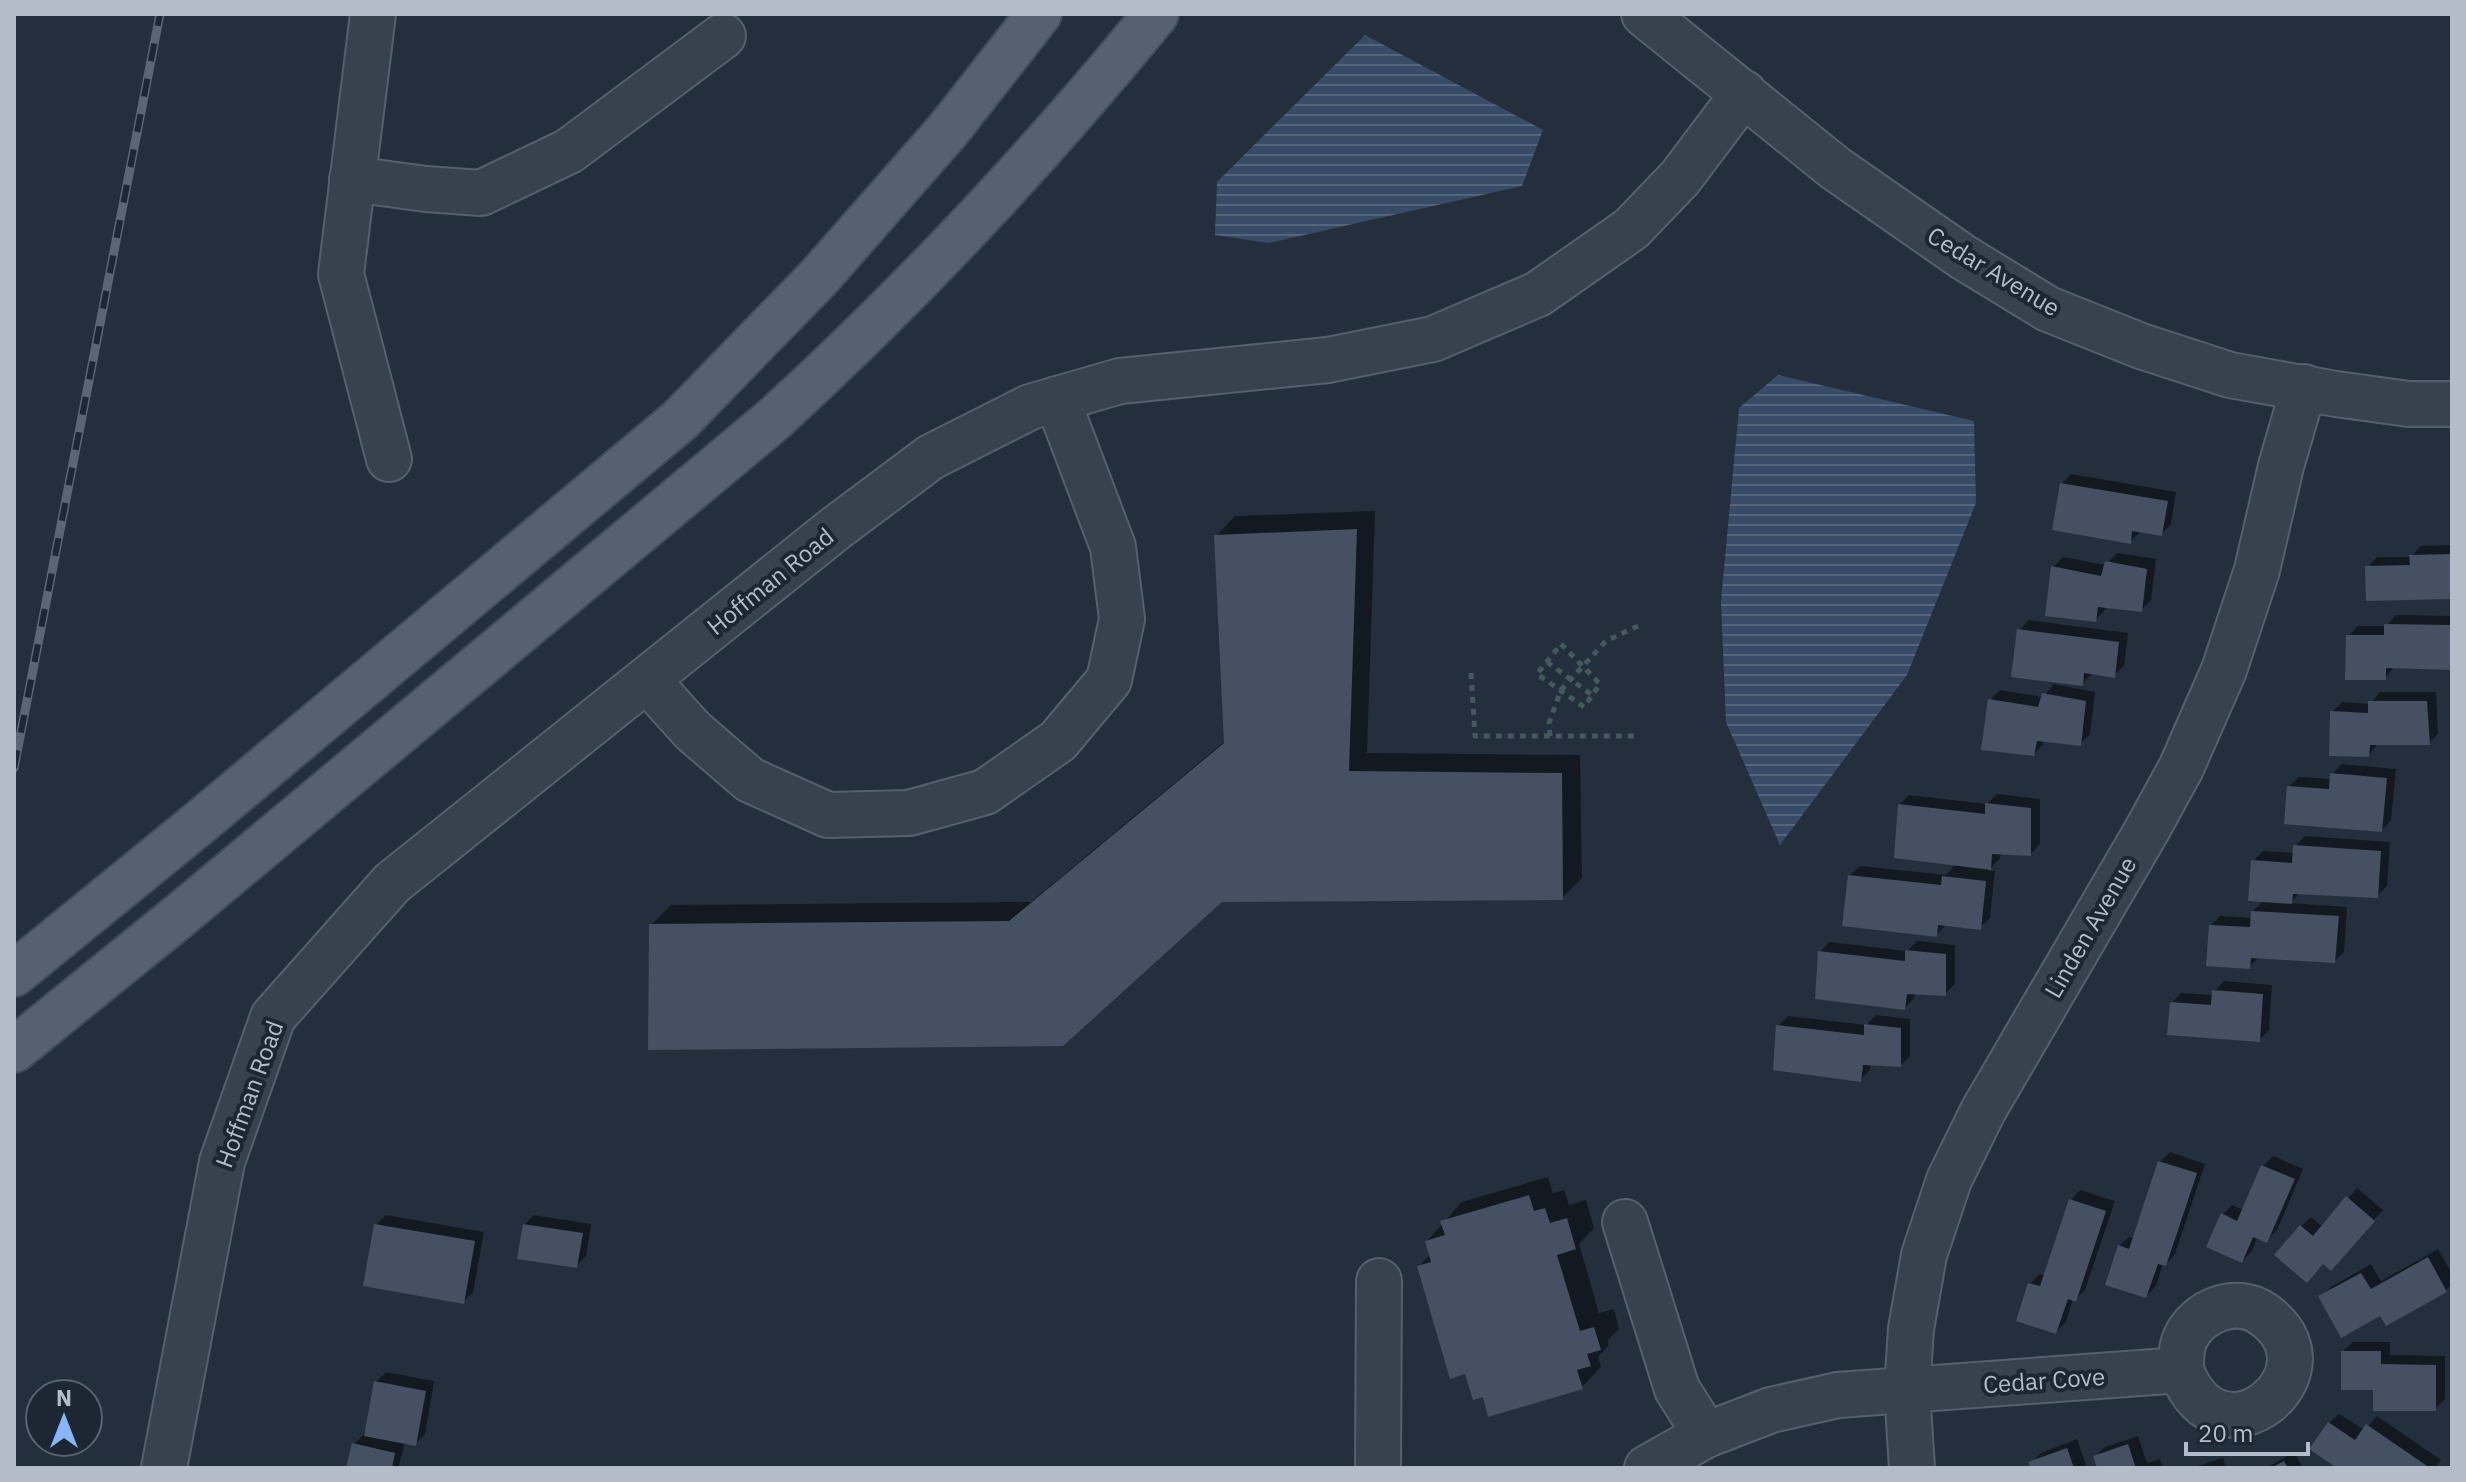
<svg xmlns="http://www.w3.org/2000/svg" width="2466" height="1482" font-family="'IBM Plex Sans',sans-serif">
<defs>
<pattern id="water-rules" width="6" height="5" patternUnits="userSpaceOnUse" patternTransform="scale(2)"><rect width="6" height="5" fill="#394c67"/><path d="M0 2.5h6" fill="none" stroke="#53647b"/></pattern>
</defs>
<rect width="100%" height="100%" fill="#242f3e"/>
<g fill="url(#water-rules)">
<polygon points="1365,35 1543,130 1522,186 1269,243 1215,235 1217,182"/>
<polygon points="1778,375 1974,421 1976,503 1907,675 1780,845 1726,722 1721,601 1739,408"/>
</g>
<g fill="#0007">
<polygon points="2071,474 2176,492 2171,524 2161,534 2140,532 2130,542 2062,484"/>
<polygon points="1375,511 1367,753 1580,755 1582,878 1562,898 1221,900 1062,1044 651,925 671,905 1031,902 1225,741 1216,536 1235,516"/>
<polygon points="2452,545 2452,597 2368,567 2377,557 2411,557 2421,546"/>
<polygon points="2117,553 2156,559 2151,600 2141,610 2106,606 2105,610 2095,620 2053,567 2063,557 2106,565"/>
<polygon points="2396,615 2452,616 2452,668 2395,666 2385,678 2348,636 2358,626 2386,626"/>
<polygon points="2029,620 2128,633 2124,666 2114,675 2093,673 2082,684 2019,630"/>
<polygon points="2054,684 2095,692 2090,734 2080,744 2044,740 2043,744 2034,754 1990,700 2000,690 2043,697"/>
<polygon points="2380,692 2436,692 2438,734 2429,743 2378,743 2369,755 2332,712 2342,702 2370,704"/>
<polygon points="2342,764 2396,769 2391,820 2382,830 2289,786 2299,777 2331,779 2332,774"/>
<polygon points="1997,794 2040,799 2040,844 2031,854 2001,853 2000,858 1988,871 1995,871 1990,918 1980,927 1946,925 1936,935 1850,875 1860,866 1946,875 1956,864 1899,805 1909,795 1987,804"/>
<polygon points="2305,836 2390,842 2387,886 2377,896 2301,892 2290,903 2347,907 2344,952 2334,961 2259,957 2249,967 2210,926 2220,916 2252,918 2253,911 2264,900 2253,861 2263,851 2295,853 2295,846"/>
<polygon points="1917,941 1955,945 1955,984 1945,994 1915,992 1914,998 1905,1008 1820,952 1829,942 1907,951"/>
<polygon points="2224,981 2272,985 2269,1030 2259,1040 2171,1003 2181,993 2214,995 2214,991"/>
<polygon points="1876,1015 1910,1019 1910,1056 1901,1065 1871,1064 1870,1070 1860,1080 1778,1026 1788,1016 1866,1025"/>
<polygon points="2170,1152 2205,1164 2175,1254 2166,1264 2163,1263 2156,1286 2146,1296 2119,1246 2129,1237 2135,1238 2160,1162"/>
<polygon points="2273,1156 2303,1169 2277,1230 2267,1240 2258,1236 2252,1251 2242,1261 2222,1215 2232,1205 2244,1210 2263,1166"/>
<polygon points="1548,1177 1553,1193 1564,1190 1569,1205 1586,1200 1594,1228 1579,1244 1599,1313 1614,1309 1619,1329 1608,1340 1609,1345 1598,1357 1601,1367 1582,1387 1484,1394 1467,1371 1419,1266 1431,1254 1427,1241 1462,1202"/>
<polygon points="2357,1188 2383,1210 2331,1268 2301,1226 2311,1217 2323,1227"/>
<polygon points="2080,1190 2115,1201 2085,1290 2076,1299 2073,1299 2066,1322 2056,1332 2030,1284 2040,1274 2046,1276 2071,1200"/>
<polygon points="386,1215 484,1232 473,1292 463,1302 376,1225"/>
<polygon points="534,1215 591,1224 586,1256 576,1266 524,1225"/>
<polygon points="2438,1249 2452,1273 2452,1284 2446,1290 2387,1323 2381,1313 2321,1297 2331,1287 2371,1264 2381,1281"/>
<polygon points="2353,1342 2390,1342 2390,1355 2445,1356 2445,1399 2435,1409 2343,1351"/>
<polygon points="386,1372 434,1381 425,1434 415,1444 405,1442 398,1468 348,1468 354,1444 364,1434 366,1435 376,1382"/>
<polygon points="2339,1414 2364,1430 2377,1416 2441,1460 2435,1468 2340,1468 2329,1423"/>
<polygon points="2138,1436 2147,1463 2160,1459 2163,1468 2099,1468 2095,1456 2105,1447"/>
<polygon points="2077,1439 2087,1468 2033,1468 2031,1463 2041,1453"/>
<polygon points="2294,1452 2303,1468 2266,1468"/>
<polygon points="2223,1458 2226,1468 2191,1468"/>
</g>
<g fill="#455162">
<polygon points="2060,483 2168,501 2162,536 2132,531 2131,544 2052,530"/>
<polygon points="1357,529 1349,771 1562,773 1563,900 1222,902 1063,1046 648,1050 649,924 1009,921 1224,743 1214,535"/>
<polygon points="2452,554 2452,599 2366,601 2365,566 2410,565 2409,555"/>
<polygon points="2105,561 2147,569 2142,612 2098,607 2096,622 2045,616 2051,566 2101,576"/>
<polygon points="2384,624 2452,625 2452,670 2386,668 2386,680 2345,680 2346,635 2384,635"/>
<polygon points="2017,629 2119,642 2115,678 2084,673 2083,686 2011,677"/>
<polygon points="2042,693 2086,701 2081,746 2037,741 2034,756 1981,750 1988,699 2038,707"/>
<polygon points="2368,701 2427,701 2430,745 2370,745 2369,757 2329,756 2330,711 2368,713"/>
<polygon points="2330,773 2387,778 2382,832 2284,824 2287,786 2329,789"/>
<polygon points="1985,803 2031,808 2031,856 1992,854 1991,870 1894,858 1898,804 1985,814"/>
<polygon points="2293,845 2381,851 2378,898 2293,894 2292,904 2248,901 2251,860 2292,863"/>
<polygon points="1848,875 1941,885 1942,876 1986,881 1981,930 1938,925 1937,937 1842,926"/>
<polygon points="2251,911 2339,916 2335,963 2251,958 2250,969 2206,966 2209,925 2250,927"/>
<polygon points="1905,950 1946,954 1946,996 1907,994 1905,1010 1815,999 1818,951 1905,961"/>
<polygon points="2212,990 2263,994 2260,1042 2167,1035 2170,1002 2211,1005"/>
<polygon points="1864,1024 1901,1028 1901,1067 1863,1065 1861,1082 1773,1070 1776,1025 1864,1035"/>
<polygon points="2158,1161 2197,1173 2166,1266 2158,1264 2146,1298 2105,1285 2118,1245 2129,1249"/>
<polygon points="2261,1165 2295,1179 2267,1243 2253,1237 2242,1263 2206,1247 2221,1213 2237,1221"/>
<polygon points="1529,1195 1534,1211 1545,1208 1550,1223 1567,1218 1576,1249 1557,1255 1580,1331 1594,1327 1601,1350 1587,1354 1591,1366 1577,1370 1583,1389 1488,1417 1483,1397 1473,1400 1465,1374 1450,1379 1417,1266 1431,1262 1425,1241 1445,1235 1440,1221"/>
<polygon points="2346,1196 2375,1221 2331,1271 2323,1264 2307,1283 2274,1255 2300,1225 2313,1236"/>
<polygon points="2069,1199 2106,1211 2076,1302 2068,1299 2056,1334 2016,1321 2028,1283 2040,1286"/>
<polygon points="374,1224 475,1241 464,1304 363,1286"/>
<polygon points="523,1224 583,1233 577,1268 517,1259"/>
<polygon points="2428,1257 2447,1292 2386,1326 2380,1316 2341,1338 2318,1296 2361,1273 2371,1289"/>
<polygon points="2341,1351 2381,1351 2381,1364 2436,1365 2436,1411 2373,1411 2373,1390 2341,1390"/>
<polygon points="374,1381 426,1391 416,1446 364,1436"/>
<polygon points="2328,1422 2355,1440 2366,1424 2430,1468 2337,1468 2309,1449"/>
<polygon points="352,1443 395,1453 392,1468 346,1468"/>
<polygon points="2128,1444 2136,1468 2097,1468 2093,1456"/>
<polygon points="2067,1448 2074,1468 2031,1468 2028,1462"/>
<polygon points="2284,1461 2288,1468 2271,1468"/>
</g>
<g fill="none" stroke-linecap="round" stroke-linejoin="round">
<g stroke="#565f6c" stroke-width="48">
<g id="minor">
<polyline points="373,14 341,274 389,459"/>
<polyline points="1644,14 1835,168 1963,257 2048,309 2141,346 2230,375 2336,394 2409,404 2452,404"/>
<polyline points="352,179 426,189 481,193 569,151 723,36"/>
<polyline points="647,680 693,731 750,780 828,815 909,813 985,792 1058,741 1109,680 1122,619 1113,547 1057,399"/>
<polyline points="1625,1222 1677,1389 1706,1435"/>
<polyline points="164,1468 222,1162 273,1017 392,883 836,528 931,457 1030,407 1120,381 1328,360 1433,339 1538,294 1631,229 1680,178 1744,93"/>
<polyline points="1378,1468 1379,1281"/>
<path d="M1647,1468l59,-33 65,-25 67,-15 343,-25c0,-10 0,-22 4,-31 12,-28 51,-44 78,-25 81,56 -43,161 -82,56"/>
<polyline points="1912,1468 1907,1390 1911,1329 1924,1255 1949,1180 1983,1111 2147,830 2181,768 2224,670 2257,570 2281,466 2304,387"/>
</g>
</g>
<g stroke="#414a57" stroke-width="48">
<g id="major">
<polyline points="14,974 198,824 680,420 820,276 948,130 1039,14"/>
<path d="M14,1050l164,-133 595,-497c138,-126 265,-262 383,-406"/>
</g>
</g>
<g stroke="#44595c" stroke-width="5" stroke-dasharray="6 6" stroke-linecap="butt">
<polygon points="1561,644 1600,684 1584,707 1537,674"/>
<polyline points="1547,662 1592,695"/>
<polyline points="1471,673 1475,736 1639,736"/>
<polyline points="1550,736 1549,723 1561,690 1606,641 1640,625"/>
</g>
<use href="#minor" stroke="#38414e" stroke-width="44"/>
<use href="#major" stroke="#56606e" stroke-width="44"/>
<g stroke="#5a6575" stroke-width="9">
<polyline id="rail" points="14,768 160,14"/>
</g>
<use href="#rail" stroke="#1d2633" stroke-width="6" stroke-dasharray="18" stroke-linecap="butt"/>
</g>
<g text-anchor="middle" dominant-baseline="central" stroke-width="8" stroke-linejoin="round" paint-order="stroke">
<g font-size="24" fill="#b4bcc9" stroke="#1d2633">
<text transform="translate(1994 271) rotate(31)">Cedar Avenue</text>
<text transform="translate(770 581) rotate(-39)">Hoffman Road</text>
<text transform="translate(2090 927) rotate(-60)">Linden Avenue</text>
<text transform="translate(249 1094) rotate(-70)">Hoffman Road</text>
<text transform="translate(2044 1380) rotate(-4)">Cedar Cove</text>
</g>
</g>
<rect width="2466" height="1482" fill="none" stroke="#b4bcc9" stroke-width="32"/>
<g transform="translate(64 1418)"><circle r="38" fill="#1d2633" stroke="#59626f" stroke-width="2"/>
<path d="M0-6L14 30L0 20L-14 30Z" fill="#8ab4f8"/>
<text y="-12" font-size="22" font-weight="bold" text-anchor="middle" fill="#b4bcc9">N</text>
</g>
<path d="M2186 1442v12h122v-12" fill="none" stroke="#b4bcc9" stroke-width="4"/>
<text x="2198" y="1442" font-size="24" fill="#b4bcc9" stroke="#1d2633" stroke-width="6" paint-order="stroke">20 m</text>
</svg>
